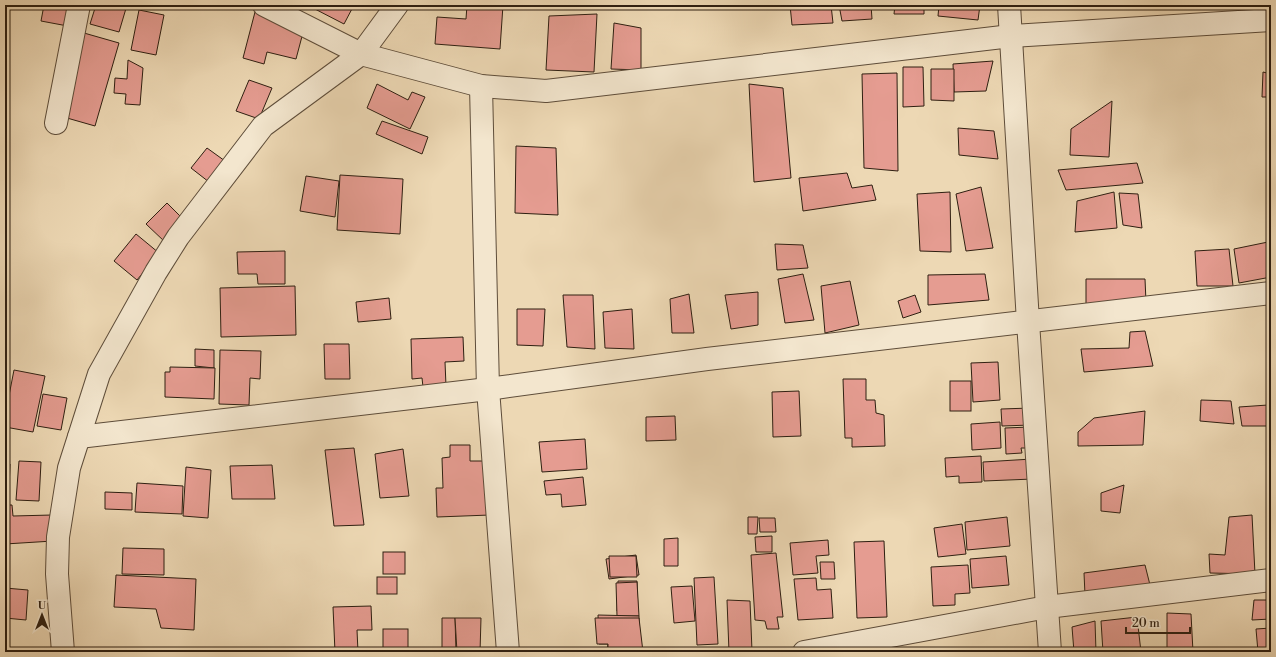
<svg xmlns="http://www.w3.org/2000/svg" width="1276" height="657" font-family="'Libre Bodoni',serif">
<rect width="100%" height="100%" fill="#edd8b4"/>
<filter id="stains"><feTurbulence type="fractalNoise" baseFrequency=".005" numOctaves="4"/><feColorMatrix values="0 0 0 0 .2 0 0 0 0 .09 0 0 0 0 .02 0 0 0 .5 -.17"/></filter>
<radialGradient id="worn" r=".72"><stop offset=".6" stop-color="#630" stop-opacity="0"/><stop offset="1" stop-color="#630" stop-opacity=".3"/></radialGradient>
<g fill="#e59c91" stroke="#2e1f11">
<polygon points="44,5 77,5 73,27 41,21"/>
<polygon points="96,5 127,5 119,32 90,24"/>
<polygon points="315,5 354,5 344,24 313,8"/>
<polygon points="467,5 503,5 500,49 435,44 437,17 466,19"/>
<polygon points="790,5 831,5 833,23 792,25"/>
<polygon points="839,5 871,5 872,19 842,21"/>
<polygon points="895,5 924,5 924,14 894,14"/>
<polygon points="939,5 980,5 978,20 938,16"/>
<polygon points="139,10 164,15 156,55 131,50"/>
<polygon points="255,12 305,25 296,59 267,52 264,64 243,58"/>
<polygon points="597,14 594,72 546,70 549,16"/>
<polygon points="614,23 641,28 641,70 611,69"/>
<polygon points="84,33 119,43 95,126 60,116"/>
<polygon points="128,60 143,68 140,105 125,104 126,94 114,93 115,78 127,79"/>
<polygon points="993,61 986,91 954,92 953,64"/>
<polygon points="903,67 923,67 924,106 903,107"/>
<polygon points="931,69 954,69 954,101 931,100"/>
<polygon points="1263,72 1271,74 1271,97 1262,97"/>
<polygon points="897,73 898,171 864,168 862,74"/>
<polygon points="249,80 272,88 259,119 236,111"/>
<polygon points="377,84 408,100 412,92 425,97 410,129 367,108"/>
<polygon points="749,84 783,88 791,178 754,182"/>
<polygon points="1112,101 1109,157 1070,155 1071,129"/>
<polygon points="382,121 428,137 422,154 376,134"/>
<polygon points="958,128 994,131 998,159 959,155"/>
<polygon points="516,146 556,148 558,215 515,213"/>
<polygon points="207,148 225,161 209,182 191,168"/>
<polygon points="1137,163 1143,183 1066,190 1058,170"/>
<polygon points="847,173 852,188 872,185 876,200 803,211 799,178"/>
<polygon points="340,175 403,179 400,234 337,230"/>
<polygon points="306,176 339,181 335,217 300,211"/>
<polygon points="981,187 993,248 966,251 956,194"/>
<polygon points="950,192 951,252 920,251 917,194"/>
<polygon points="1114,192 1117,228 1075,232 1077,201"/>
<polygon points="1119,193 1138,194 1142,228 1123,225"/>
<polygon points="167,203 186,222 165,242 146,224"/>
<polygon points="136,234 159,253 137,280 114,261"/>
<polygon points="1268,242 1271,247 1271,277 1239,283 1234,249"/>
<polygon points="775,244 803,245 808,268 777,270"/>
<polygon points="1229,249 1233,286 1197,286 1195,251"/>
<polygon points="285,251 285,284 258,284 257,274 238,274 237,252"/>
<polygon points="803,274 814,320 785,323 778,279"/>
<polygon points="985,274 989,300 928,305 928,275"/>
<polygon points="1086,279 1145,279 1146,302 1086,306"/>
<polygon points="850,281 859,325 825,333 821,286"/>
<polygon points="295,286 296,335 221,337 220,288"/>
<polygon points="758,292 758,325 731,329 725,295"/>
<polygon points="689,294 694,333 672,333 670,299"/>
<polygon points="563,295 593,295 595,349 567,347"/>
<polygon points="915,295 921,312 903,318 898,301"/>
<polygon points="389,298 391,319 358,322 356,302"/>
<polygon points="517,309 545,309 543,346 517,345"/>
<polygon points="632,309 634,349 605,348 603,312"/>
<polygon points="1145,331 1153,366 1084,372 1081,349 1129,348 1130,332"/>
<polygon points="463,337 464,361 445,362 446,386 423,387 422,378 412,379 411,339"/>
<polygon points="324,344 349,344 350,379 325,379"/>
<polygon points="195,349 214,350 214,368 195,366"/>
<polygon points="220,350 261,351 260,379 250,378 249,405 219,404"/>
<polygon points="998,362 1000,400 973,402 971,363"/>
<polygon points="170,367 215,368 214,399 165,397 165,372 170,372"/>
<polygon points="14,370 45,376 33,432 5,427 5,416"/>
<polygon points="843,379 866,379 866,400 875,400 876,413 884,415 885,446 852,447 852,438 845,438"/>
<rect x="950" y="381" width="21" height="30"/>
<polygon points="799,391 801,436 773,437 772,392"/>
<polygon points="43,394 67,398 61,430 37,426"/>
<polygon points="1201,400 1231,401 1234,424 1200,421"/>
<polygon points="1268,405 1267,426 1242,426 1239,407"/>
<polygon points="1031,408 1031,425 1002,426 1001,409"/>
<polygon points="1145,411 1143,445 1078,446 1078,432 1094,418"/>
<polygon points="675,416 676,440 646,441 646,417"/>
<polygon points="1000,422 1001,448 972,450 971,424"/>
<polygon points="1030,427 1031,448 1021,448 1022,453 1006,454 1005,428"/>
<polygon points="585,439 587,469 542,472 539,442"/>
<polygon points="450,445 470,445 470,461 487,461 490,515 437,517 436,488 443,488 442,458 450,457"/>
<polygon points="354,448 364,525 334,526 325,450"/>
<polygon points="403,449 409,496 380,498 375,454"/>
<polygon points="981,456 982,482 959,483 959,476 946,477 945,458"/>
<polygon points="1032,459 1033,479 984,481 983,462"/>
<polygon points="19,461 41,462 39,501 16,500"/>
<polygon points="5,463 10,464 9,489 5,489"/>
<polygon points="272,465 275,499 232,499 230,466"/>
<polygon points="186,467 211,470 208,518 183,516"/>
<polygon points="583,477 586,505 562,507 561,494 546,495 544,481"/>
<polygon points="137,483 183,486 182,514 135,512"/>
<polygon points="1124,485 1120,513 1101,511 1101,493"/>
<polygon points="105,492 132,493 132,510 105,509"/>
<polygon points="5,505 12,505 13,516 52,515 53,541 5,544"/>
<polygon points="1252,515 1255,574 1210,573 1209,554 1225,555 1229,517"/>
<polygon points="748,517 758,517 757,534 748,534"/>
<polygon points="1007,517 1010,546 967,550 965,522"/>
<polygon points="759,518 775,518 776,532 760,532"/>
<polygon points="962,524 966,554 938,557 934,528"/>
<polygon points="772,536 772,552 756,552 755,537"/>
<polygon points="678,538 678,566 664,566 664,539"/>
<polygon points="828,540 829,555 816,556 818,573 793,575 790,543"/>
<polygon points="884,541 887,617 857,618 854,542"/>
<polygon points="123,548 164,549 164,575 122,574"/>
<rect x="383" y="552" width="22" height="22"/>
<polygon points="776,553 783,617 777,617 779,629 767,629 765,621 755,620 751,555"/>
<polygon points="636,555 639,575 609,579 606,559"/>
<polygon points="609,556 636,556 637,577 610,577"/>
<polygon points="1006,556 1009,585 972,588 970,559"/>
<polygon points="820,562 834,562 835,579 821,579"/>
<polygon points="968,565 970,593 955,594 955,605 933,606 931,567"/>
<polygon points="1145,565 1151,589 1085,595 1084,573"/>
<polygon points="116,575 196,579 194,630 161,628 156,609 114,607"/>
<rect x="377" y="577" width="20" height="17"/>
<polygon points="714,577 718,644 697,645 694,578"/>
<polygon points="816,578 817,590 831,589 833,618 798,620 794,579"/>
<polygon points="618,581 637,581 638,612 617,611"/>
<polygon points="637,582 639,616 617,616 616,583"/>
<polygon points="692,586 695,621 674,623 671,587"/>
<polygon points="5,588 28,590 26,620 5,618"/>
<polygon points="727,600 750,601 752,651 729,652"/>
<polygon points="1254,600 1271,600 1271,619 1252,620"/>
<polygon points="371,606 372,630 357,630 358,652 335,652 333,607"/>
<polygon points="1167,613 1191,614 1193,652 1167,652"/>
<polygon points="598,615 639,616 640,652 607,652 608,644 599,644"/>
<polygon points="1137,617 1141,652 1103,652 1101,621"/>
<polygon points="442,618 455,618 456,652 442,652"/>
<polygon points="455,618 481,618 480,652 457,652"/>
<polygon points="595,618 639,618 643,652 608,652 608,644 597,644"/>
<polygon points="1095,621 1096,652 1074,652 1072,627"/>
<polygon points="1271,628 1271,652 1258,652 1256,629"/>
<rect x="383" y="629" width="25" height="23"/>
</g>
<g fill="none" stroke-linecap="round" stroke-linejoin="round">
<g stroke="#5e4d3a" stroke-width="24">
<g id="minor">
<polyline points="264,5 361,54 481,86 546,91 1011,36 1271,20"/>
<polyline points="1009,5 1028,322 1050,652"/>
<polyline points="481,86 488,389 508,652"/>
<polyline points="56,123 79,5"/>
<polyline points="79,437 488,389 707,359 1271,293"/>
<polyline points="63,652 57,574 58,537 69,468 99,374 156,272 178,237 263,126 361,54 397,5"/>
<polyline points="804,652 1047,607 1271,580"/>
</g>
</g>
<use href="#minor" stroke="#f3e6ce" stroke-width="22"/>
</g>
<rect width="1276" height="657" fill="none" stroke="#edd8b4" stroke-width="20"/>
<rect x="6" y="6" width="1264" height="645" fill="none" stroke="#2e1f11" stroke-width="2"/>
<rect x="10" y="10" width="1256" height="637" fill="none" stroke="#2e1f11"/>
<g transform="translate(42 615)" stroke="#f3e6ce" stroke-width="3" paint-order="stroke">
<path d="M0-3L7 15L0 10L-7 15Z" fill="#2e1f11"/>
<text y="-6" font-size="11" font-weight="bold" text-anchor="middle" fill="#2e1f11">U</text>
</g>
<path d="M1126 627v6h64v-6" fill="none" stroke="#2e1f11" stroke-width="2"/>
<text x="1132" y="627" font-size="12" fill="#2e1f11" stroke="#f3e6ce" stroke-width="3" paint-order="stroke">20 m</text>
<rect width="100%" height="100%" filter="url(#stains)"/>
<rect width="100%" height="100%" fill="url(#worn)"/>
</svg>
